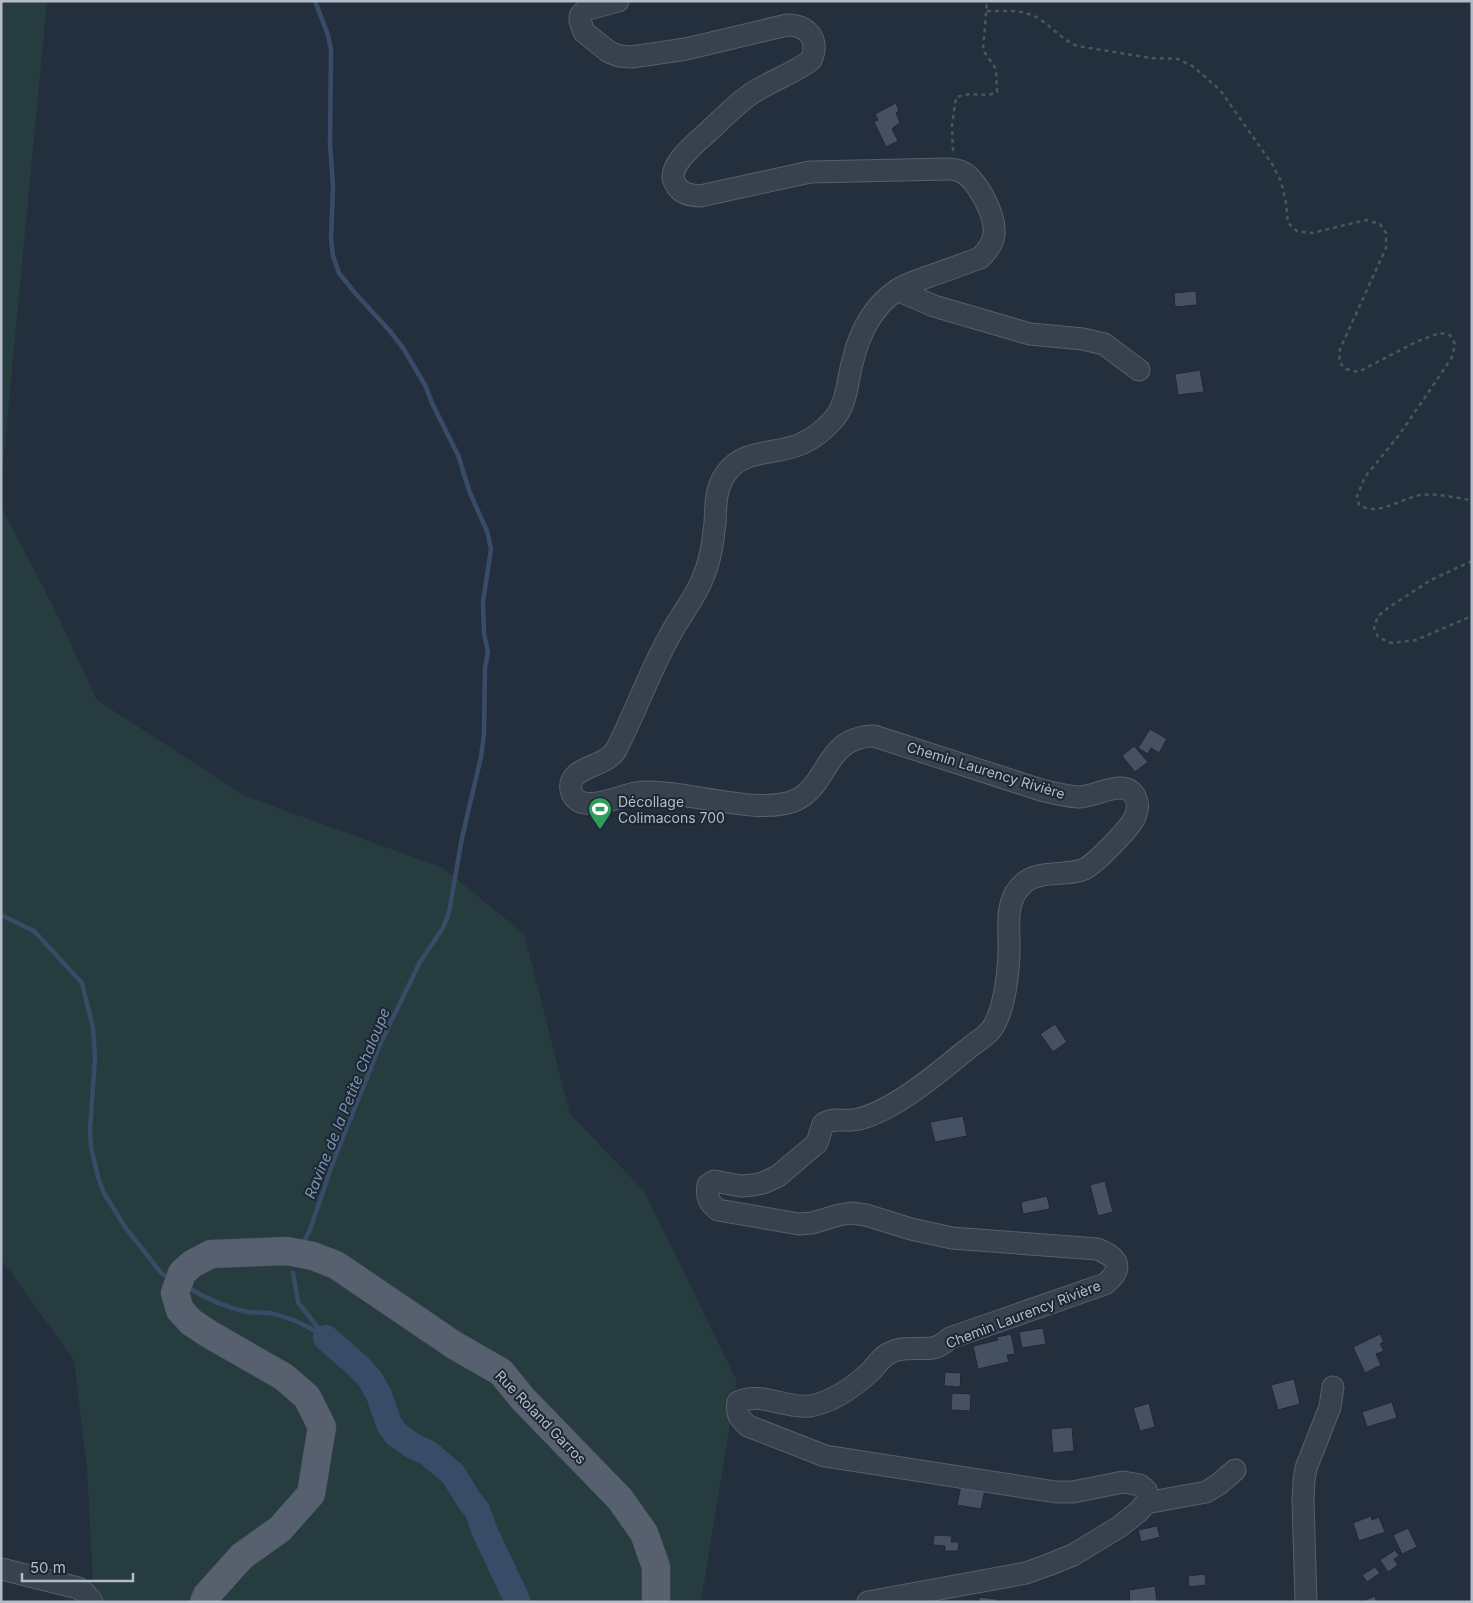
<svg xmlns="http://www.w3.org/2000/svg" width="1473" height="1603" font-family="Inter,sans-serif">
<rect width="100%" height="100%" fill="#242f3e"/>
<g fill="#263c3f">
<polygon points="1,1 47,1 1,485"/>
<polygon points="1,506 54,608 97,700 245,796 443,868 524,934 570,1114 644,1191 737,1381 701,1602 94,1602 87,1467 74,1360 1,1259"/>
</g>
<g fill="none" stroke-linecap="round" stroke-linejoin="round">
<g stroke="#394c67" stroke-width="4.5">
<polyline points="1,915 34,931 82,983 93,1028 95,1058 90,1130 91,1147 98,1177 104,1193 125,1227 162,1274 171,1279"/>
<polyline points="302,1245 310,1230 333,1162 382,1040 420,962 443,928 449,912 462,838 481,757 484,734 485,668 488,652 484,634 483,602 491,549 487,531 470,493 458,455 432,403 425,385 403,348 389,330 355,293 339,273 333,256 331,239 333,186 330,145 331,49 328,35 315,1"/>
<polyline points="293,1273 298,1302 322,1333"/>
<path d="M187,1287c18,11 36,19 56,24 9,2 18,1 27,2 20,4 40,14 56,25"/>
</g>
<polyline stroke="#394c67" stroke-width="26" points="326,1338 358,1366 370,1379 379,1395 389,1424 397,1435 413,1446 428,1453 453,1474 469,1500 477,1510 485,1532 518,1602"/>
</g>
<g fill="#455162" stroke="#1f2835">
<polygon points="896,103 899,111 896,113 900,122 892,129 898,141 886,147 874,122 878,120 875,114"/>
<polygon points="1196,291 1197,305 1175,307 1174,293"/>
<polygon points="1200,370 1204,392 1178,395 1175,374"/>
<polygon points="1150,729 1167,739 1159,753 1151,748 1148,754 1138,748"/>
<polygon points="1134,746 1148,762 1135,772 1122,756"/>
<polygon points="1055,1024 1067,1042 1053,1052 1040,1034"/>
<polygon points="963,1116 967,1136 935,1142 930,1122"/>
<polygon points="1105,1181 1113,1212 1098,1216 1090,1185"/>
<polygon points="1047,1196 1050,1209 1023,1214 1021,1202"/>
<polygon points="1043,1328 1046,1344 1022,1348 1019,1332"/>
<polygon points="1011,1334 1015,1354 1007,1355 1009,1362 978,1369 973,1346 998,1340 997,1337"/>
<polygon points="1380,1334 1384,1342 1380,1344 1384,1351 1376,1354 1381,1365 1365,1373 1353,1347"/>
<polygon points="945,1372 961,1373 960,1387 944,1386"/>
<polygon points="1294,1379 1300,1404 1278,1410 1271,1385"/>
<polygon points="952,1393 971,1394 970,1411 951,1410"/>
<polygon points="1392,1402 1397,1418 1367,1427 1362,1412"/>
<polygon points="1149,1403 1155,1427 1140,1431 1133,1408"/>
<polygon points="1072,1427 1074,1451 1053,1453 1051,1429"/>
<polygon points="961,1485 985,1490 981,1509 957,1505"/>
<polygon points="1371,1516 1372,1520 1379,1517 1385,1532 1359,1541 1353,1523"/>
<polygon points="1157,1526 1160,1537 1141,1542 1138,1530"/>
<polygon points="1408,1528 1417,1547 1402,1554 1393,1535"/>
<polygon points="934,1535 952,1536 951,1542 959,1542 958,1551 945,1551 945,1546 933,1545"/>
<polygon points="1395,1550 1399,1556 1394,1559 1398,1565 1388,1572 1380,1560"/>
<polygon points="1375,1567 1380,1573 1367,1582 1362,1575"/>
<polygon points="1205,1574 1206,1585 1189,1587 1188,1576"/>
<polygon points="1155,1586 1157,1602 1130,1602 1129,1590"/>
<polygon points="1375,1596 1377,1602 1361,1602"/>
<polygon points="979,1597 996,1599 996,1602 979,1602"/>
</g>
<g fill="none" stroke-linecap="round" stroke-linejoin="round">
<g stroke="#565f6c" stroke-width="23">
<g id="minor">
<path d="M618,1l-33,9 -5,6v5l4,11 25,20 10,4 13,1 54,-8 101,-24c21,0 33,15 24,35 -18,14 -41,21 -60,34 -16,11 -29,25 -43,38 -11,10 -43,35 -33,51 5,11 14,12 25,13l110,-24 138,-3c4,0 8,1 12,2 17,7 36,45 34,63 -1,10 -7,17 -14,24 -17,6 -35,13 -53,19 -10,4 -22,7 -31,14 -23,15 -37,43 -43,69 -6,20 -5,43 -20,60 -8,9 -19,18 -30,23 -26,13 -60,4 -78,32 -10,15 -9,31 -10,48 -2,17 -4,35 -11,52 -8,23 -24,40 -35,62 -20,36 -34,76 -53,113 -2,3 -5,6 -8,8 -12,9 -41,12 -37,32 6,27 48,6 64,3 5,-1 10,-1 15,-1 40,0 112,24 146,8 34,-16 28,-63 78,-64l167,54c12,3 25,6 37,7 17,1 49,-22 58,2 3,6 1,12 -1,18 -5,11 -42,50 -53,53 -18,6 -43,0 -58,13 -21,17 -14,47 -15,71 -1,21 -5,60 -19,77 -5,6 -14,11 -20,16 -29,24 -75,63 -111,72 -13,4 -24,-3 -36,5l-6,19 -39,33 -15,7 -10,2 -12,1 -27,-5 -6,4c-2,12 1,18 10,25l81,14 13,-1 27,-8 12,-2 15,2 45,14 41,9 145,11c21,8 28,19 8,35l-155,54c-5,4 -10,9 -17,10 -13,2 -29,-2 -41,4 -9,3 -14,11 -20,18 -17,16 -39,32 -62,36 -24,3 -50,-15 -72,-4 -2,12 1,16 10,24l77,30 231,36h17l50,-10 17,3 6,5 2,6 -2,7 -8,9 -19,15 -46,28 -25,10 -22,8 -158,29"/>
<polyline points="897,290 934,306 1030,334 1083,339 1104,344 1139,370"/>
<polyline points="1146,1503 1206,1492 1219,1484 1235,1470"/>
<polyline points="1,1569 78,1588 85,1593 92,1602"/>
<polyline points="1306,1602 1303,1499 1304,1480 1306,1468 1330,1407 1333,1387"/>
</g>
</g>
<g stroke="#414a57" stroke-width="29">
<polyline id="major" points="204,1602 207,1595 242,1556 280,1529 311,1494 322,1427 307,1397 284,1377 209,1334 191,1322 180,1310 175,1293 182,1273 192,1264 211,1254 287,1251 313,1256 336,1265 454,1345 501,1372 523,1399 620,1499 644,1533 656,1567 656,1602"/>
</g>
<g stroke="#44595c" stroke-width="2.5" stroke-dasharray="4 4" stroke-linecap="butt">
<path d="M987,11c19,0 38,-2 54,9 13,9 22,20 36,26l74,12 27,1 16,8 26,23 52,74 9,17 5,22 2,20 9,8 15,2 54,-13 14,4 6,9v15l-46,101 -1,13 7,7 12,3 60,-31 22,-8 10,2 5,9 -3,13 -26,39 -27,39 -34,42 -8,19 2,9c19,12 42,-7 62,-10 17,-2 35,3 51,5"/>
<polyline points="953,151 952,126 956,97 970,94 989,95 997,92 996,69 983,50 987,1"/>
<polyline points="1472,561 1431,580 1388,608 1378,616 1374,628 1378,637 1391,643 1416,640 1472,616"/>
</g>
<use href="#minor" stroke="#38414e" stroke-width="21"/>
<use href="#major" stroke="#56606e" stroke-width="28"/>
</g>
<defs>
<g id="stadium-pin" transform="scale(1.25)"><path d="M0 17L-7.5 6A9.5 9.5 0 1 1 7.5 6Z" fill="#2e9e5b" stroke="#1d2633"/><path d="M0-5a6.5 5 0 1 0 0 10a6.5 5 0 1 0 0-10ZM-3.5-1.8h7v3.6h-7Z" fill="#fff"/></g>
</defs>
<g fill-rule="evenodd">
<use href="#stadium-pin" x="600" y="809"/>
</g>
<g text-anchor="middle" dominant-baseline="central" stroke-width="4" stroke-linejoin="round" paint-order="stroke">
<g font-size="14" fill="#b4bcc9" stroke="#1d2633">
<text transform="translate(986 770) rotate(17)">Chemin Laurency Rivière</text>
<text transform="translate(1023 1314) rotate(-21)">Chemin Laurency Rivière</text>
<text transform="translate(541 1417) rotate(46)">Rue Roland Garros</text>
</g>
<g font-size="14" fill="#b4bcc9" stroke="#1d2633" text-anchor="start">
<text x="618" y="801">Décollage<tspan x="618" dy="16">Colimacons 700</tspan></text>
</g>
<g font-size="15" font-style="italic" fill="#7c92b1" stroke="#1d2633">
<text transform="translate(347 1103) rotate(-68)">Ravine de la Petite Chaloupe</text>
</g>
</g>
<rect width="1473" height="1603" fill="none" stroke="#b4bcc9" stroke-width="5"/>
<path d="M22 1573v8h111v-8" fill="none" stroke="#b4bcc9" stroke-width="2.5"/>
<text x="30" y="1573" font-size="15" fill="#b4bcc9" stroke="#1d2633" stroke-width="4" paint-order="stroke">50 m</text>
</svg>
